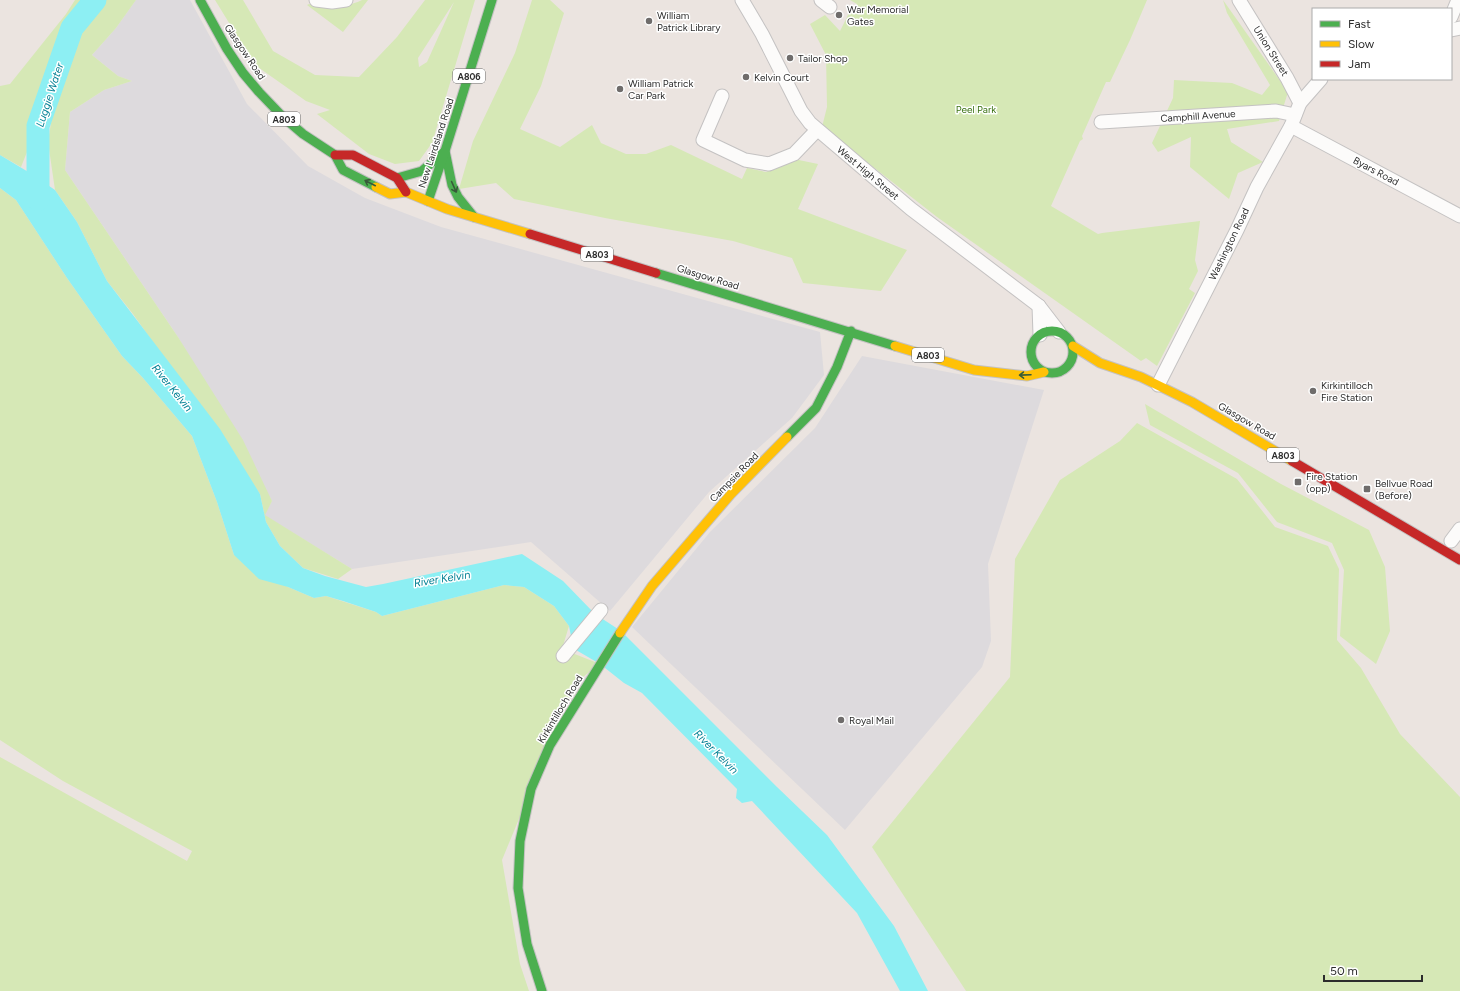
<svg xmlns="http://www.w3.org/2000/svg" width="1460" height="991" font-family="Figtree,sans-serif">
<rect width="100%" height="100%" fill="#ebe4e0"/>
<g fill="#dddadd">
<polygon points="136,0 190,0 247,104 308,166 365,198 441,227 820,332 824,375 792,418 709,492 610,611 531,542 352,569 264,515 272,501 178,337 65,170 70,112 104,90 132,81 118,76 92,55 116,28"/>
<polygon points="862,356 1044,390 988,564 991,641 982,667 845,830 632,627 710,532 815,428"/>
</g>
<g fill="#d6e8b6" fill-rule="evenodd">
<polygon points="75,0 136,0 116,28 92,55 118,76 132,81 104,90 70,112 65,170 178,337 243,440 272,501 265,515 352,569 338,579 303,568 280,546 266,522 260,494 133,314 107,281 77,222 55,190 48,142 54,103 37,102 27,152 21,167 0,155 0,86 10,84 66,14"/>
<path d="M215,0h28l30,51 42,24 44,2 38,-40 28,-37h50l-43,143 -13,18 -24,3 -26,-10 -52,-40 13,-4 -24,-9 -51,-36zM454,2l-27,60 -8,5 -1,-9z"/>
<path d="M362,0h6l-25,32 -36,-27 2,-1c16,5 37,4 53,-4z"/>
<polygon points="532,0 550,0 564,13 541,86 520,129 560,147 592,125 601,143 626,154 646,154 671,145 742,179 747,168 766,172 794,159 818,164 798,209 907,250 881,291 803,283 792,258 733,241 605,218 514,199 496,183 459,189 473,141 515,53"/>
<polygon points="850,0 1147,0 1130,40 1110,82 1106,82 1082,136 1083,139 1080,141 1051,206 1098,234 1102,233 1200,221 1195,260 1198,271 1189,289 1195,293 1157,366 1146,358 1141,361 937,217 822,127 827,107 826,55 810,24 825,15 840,31 849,13 857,4"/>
<polygon points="1223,0 1288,92 1279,121 1227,129 1231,142 1263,162 1238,173 1229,199 1190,167 1191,137 1158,152 1152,143 1173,98 1174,80 1232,83 1262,95 1270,85 1227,13"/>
<polygon points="0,188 16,200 67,278 122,356 143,378 192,436 217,502 234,555 288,587 314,598 326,596 376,612 382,616 504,585 524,587 554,606 569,626 562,649 600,664 575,683 502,860 520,964 529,991 0,991 0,757 187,861 192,851 63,781 0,740"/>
<polygon points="1145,404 1281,484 1369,530 1385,567 1390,631 1376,664 1340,636 1344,570 1332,543 1277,522 1238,473 1150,425"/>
<polygon points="1137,423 1237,479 1275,527 1328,546 1339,569 1337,640 1361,668 1400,734 1460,797 1460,991 966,991 872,847 1010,677 1015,559 1060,480 1120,441"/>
</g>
<polygon fill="#8deff3" points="0,155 30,173 55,190 77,222 107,281 220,429 260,494 266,522 280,546 303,568 325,576 366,587 383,584 522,554 563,581 595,614 621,631 777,787 827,835 894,926 928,991 900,991 857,913 752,801 742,803 736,798 737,789 642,693 624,683 600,664 576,650 572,641 569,626 554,606 524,587 504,585 382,616 376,612 343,601 326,596 314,598 288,587 259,579 234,555 217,502 192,436 143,378 122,356 67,278 16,200 0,188"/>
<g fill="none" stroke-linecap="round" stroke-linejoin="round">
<polyline stroke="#8deff3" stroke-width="23" points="38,199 38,126 72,28 95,0"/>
<g stroke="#c4c2c2" stroke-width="15">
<g id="street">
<polyline points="316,0 332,2 346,0"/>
<polyline points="742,0 762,34 801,111 810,123 911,209 1039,306 1059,332"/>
<polyline points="821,0 830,7"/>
<polyline points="1239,0 1287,78 1300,103"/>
<polyline points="1451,17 1458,0"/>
<polyline points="1451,30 1460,28"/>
<polyline points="722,96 703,140 745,160 769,164 794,154 817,130"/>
<polyline points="1101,122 1276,111 1295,115"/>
<polyline points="1291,126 1460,216"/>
<polyline points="1039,306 1040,335"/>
<polyline points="1158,385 1237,230 1257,187 1291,126 1300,103 1321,79"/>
<polyline points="1451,541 1460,529"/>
<polyline points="563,656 601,610"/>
</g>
</g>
<g stroke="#c4c2c2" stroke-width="11">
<g id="fast">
<polyline points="200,0 227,49 243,73 259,92 282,116 303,134 335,155 343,170 376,187"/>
<polyline points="445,151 452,185 458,197 474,217"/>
<polyline points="397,178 422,171 443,153"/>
<polyline points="428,201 445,151 492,0"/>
<polyline points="656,273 895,346"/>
<circle cx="1052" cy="352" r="21"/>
<polyline points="787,437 816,408 837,367 851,331"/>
<polyline points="542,991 527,944 518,888 520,841 531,789 550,745 620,633"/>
</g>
</g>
<g stroke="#c4c2c2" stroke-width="11">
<g id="slow">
<polyline points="376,187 390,194 406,192 447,209 530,234"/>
<polyline points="895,346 974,370 1027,376 1044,372"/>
<polyline points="1073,346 1100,363 1141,377 1192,402 1292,461"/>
<polyline points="620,633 652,586 731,494 787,437"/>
</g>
</g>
<g stroke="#c4c2c2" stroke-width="11">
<g id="jam">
<polyline points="335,155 353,155 397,178 406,192"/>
<polyline points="530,234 656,273"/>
<polyline points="1292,461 1460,560"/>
</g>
</g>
<use href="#street" stroke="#fcfbfa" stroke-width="13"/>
<use href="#fast" stroke="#4caf50" stroke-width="9"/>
<use href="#slow" stroke="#ffc107" stroke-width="9"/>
<use href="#jam" stroke="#c62828" stroke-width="9"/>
</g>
<defs><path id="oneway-shaft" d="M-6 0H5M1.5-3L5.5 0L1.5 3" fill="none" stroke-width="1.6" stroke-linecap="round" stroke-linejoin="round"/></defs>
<g stroke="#375a39">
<use href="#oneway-shaft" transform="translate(370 183) rotate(-153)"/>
<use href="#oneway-shaft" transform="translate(454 187) rotate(66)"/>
<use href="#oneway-shaft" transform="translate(1025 375) rotate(178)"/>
</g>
<g fill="#6f6c6b" stroke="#fff" stroke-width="1.5">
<circle cx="839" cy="15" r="4"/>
<circle cx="649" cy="21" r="4"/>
<circle cx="790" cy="58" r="4"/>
<circle cx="746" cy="77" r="4"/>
<circle cx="620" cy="89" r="4"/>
<circle cx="1313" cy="391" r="4"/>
<rect x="1294" y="478" width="8" height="8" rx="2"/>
<rect x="1363" y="485" width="8" height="8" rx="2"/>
<circle cx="841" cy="720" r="4"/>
</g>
<g text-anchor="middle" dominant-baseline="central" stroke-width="3" stroke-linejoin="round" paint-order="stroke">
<g fill="#fff" stroke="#6b6b6b" stroke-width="1">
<rect x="453" y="69" width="32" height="14" rx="3"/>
<rect x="268" y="112" width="32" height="14" rx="3"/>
<rect x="581" y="247" width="32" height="14" rx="3"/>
<rect x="912" y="348" width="32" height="14" rx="3"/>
<rect x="1267" y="448" width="32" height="14" rx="3"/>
</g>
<g font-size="9" font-weight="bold" fill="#2c2c2c">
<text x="469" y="76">A806</text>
<text x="284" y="119">A803</text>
<text x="597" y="254">A803</text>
<text x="928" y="355">A803</text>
<text x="1283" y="455">A803</text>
</g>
<g font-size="10" fill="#2c2c2c" stroke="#fff" text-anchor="start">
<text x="847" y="9">War Memorial<tspan x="847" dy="12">Gates</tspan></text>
<text x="657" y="15">William<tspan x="657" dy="12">Patrick Library</tspan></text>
<text x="798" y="58">Tailor Shop</text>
<text x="754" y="77">Kelvin Court</text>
<text x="628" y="83">William Patrick<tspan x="628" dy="12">Car Park</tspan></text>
<text x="1321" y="385">Kirkintilloch<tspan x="1321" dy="12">Fire Station</tspan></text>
<text x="1306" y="476">Fire Station<tspan x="1306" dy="12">(opp)</tspan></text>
<text x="1375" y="483">Bellvue Road<tspan x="1375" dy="12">(Before)</tspan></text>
<text x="849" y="720">Royal Mail</text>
</g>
<g font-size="10" fill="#2c2c2c" stroke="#fff">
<text transform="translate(1271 51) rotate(58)">Union Street</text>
<text transform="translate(245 52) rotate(56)">Glasgow Road</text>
<text transform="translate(1198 116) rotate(-4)">Camphill Avenue</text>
<text transform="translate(436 143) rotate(-72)">New Lairdsland Road</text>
<text transform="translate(1376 171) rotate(28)">Byars Road</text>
<text transform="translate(868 173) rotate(40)">West High Street</text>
<text transform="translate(1229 244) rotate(-64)">Washington Road</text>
<text transform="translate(708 277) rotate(17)">Glasgow Road</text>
<text transform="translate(1247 421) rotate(30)">Glasgow Road</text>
<text transform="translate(734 477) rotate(-46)">Campsie Road</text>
<text transform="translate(560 709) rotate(-59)">Kirkintilloch Road</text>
</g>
<g font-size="10" fill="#3b7213" stroke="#fff">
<text x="976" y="109">Peel Park</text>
</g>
<g font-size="11" font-style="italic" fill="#038194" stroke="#fff">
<text transform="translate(50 95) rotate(-72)">Luggie Water</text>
<text transform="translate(172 388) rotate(51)">River Kelvin</text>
<text transform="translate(442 579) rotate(-9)">River Kelvin</text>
<text transform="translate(716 752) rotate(45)">River Kelvin</text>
</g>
</g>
<rect x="1312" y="8" width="140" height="72" fill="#ffffff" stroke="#ababab"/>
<rect x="1320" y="21" width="20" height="6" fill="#4caf50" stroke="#ababab"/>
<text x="1348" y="28" font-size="12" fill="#2c2c2c">Fast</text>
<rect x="1320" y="41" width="20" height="6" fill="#ffc107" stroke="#ababab"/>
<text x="1348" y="48" font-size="12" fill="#2c2c2c">Slow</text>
<rect x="1320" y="61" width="20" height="6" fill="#c62828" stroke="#ababab"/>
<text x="1348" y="68" font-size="12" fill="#2c2c2c">Jam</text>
<path d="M1324 975v6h98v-6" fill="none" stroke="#2c2c2c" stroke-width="2"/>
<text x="1330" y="975" font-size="12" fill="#2c2c2c" stroke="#ffffff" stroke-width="3" paint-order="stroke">50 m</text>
</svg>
